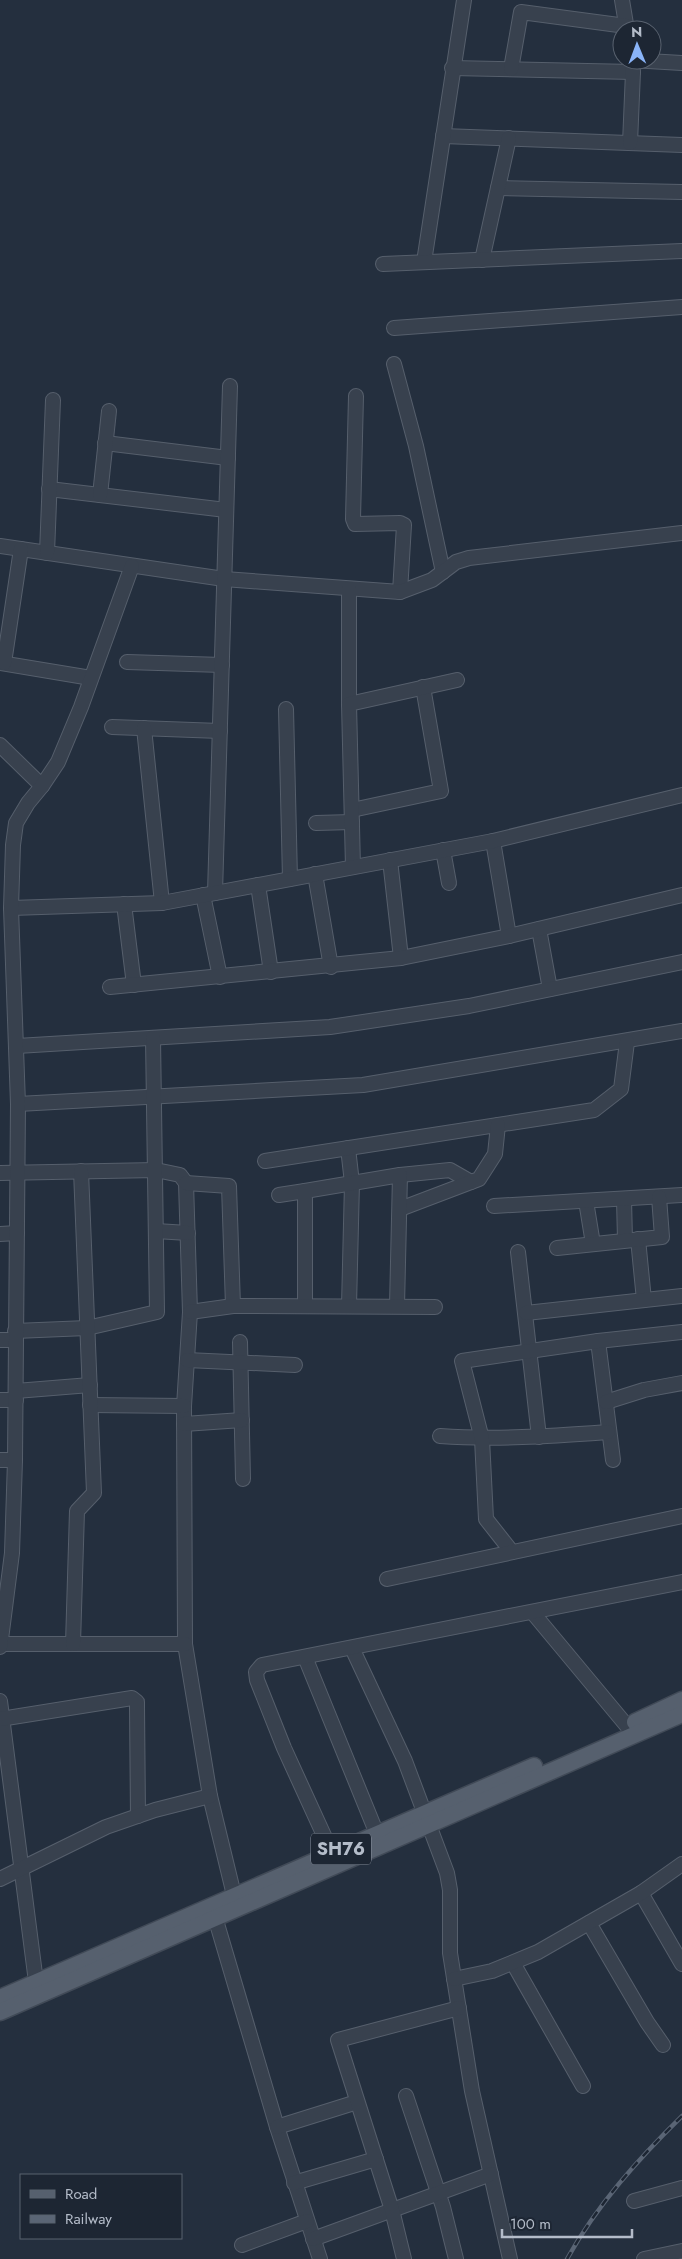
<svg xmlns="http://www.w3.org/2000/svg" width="682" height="2259" font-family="Jost,sans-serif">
<rect width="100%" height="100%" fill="#242f3e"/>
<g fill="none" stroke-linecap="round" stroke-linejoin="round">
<g stroke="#565f6c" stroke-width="16">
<g id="minor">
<polyline points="622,0 627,30"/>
<polyline points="631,60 682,63"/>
<polyline points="452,68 633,72"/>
<polyline points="511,69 521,12 626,26"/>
<polyline points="443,136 682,145"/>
<polyline points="630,143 633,72 631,60"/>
<polyline points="498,188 682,192"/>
<polyline points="482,260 509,138"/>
<polyline points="424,262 464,0"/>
<polyline points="383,264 682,251"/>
<polyline points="394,328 682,307"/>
<polyline points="394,364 416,446 443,572"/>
<polyline points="356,396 353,519 355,524 400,523 404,525 400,592"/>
<polyline points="105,443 228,458"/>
<polyline points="49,489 226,510"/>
<polyline points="100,495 109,411"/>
<polyline points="0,546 224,579 400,592 432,580 456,562 469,558 682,533"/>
<polyline points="47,553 53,400"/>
<polyline points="349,589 349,704"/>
<polyline points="127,662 222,665"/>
<polyline points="0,663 91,678"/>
<polyline points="4,663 21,549"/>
<polyline points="286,709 290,879"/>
<polyline points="112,727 220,731"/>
<polyline points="144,728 162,903"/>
<polyline points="0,745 42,786"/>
<polyline points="352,810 441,791 423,687"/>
<polyline points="316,823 352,822"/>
<polyline points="493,841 509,936"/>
<polyline points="443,850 449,883"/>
<polyline points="390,860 401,958"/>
<polyline points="353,867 349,704 457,680"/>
<polyline points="315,874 331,967"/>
<polyline points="258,885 271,972"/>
<polyline points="215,893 230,386"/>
<polyline points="203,895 220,977"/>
<polyline points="124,904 134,985"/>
<polyline points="11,908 162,903 493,841 682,795"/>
<polyline points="539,929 550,989"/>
<polyline points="110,987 401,958 509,936 682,895"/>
<polyline points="17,1046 330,1027 469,1006 682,962"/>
<polyline points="18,1104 363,1085 682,1031"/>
<polyline points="348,1148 352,1183 349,1306"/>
<polyline points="265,1161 594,1110 621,1089 627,1042"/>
<polyline points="0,1173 156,1170 180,1175 186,1183 190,1312 184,1406 185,1644 210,1796 234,1895"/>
<polyline points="400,1175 450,1170 471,1182"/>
<polyline points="186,1183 229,1186 233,1306"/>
<polyline points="279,1195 305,1191"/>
<polyline points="624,1199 625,1240"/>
<polyline points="586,1201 593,1244"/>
<polyline points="494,1206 682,1195"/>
<polyline points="400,1209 479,1179 495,1154 498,1125"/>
<polyline points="156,1231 188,1233"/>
<polyline points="0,1234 17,1233"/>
<polyline points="638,1239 644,1300"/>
<polyline points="557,1248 662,1237 659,1197"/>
<polyline points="518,1252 539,1437"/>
<polyline points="305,1306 305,1191 400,1175 397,1306"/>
<polyline points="190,1312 233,1306 435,1307"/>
<polyline points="526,1313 682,1296"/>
<polyline points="15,1331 87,1328 157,1312 153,1038"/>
<polyline points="0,1340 15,1340"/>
<polyline points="598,1341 613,1460"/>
<polyline points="240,1342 243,1479"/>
<polyline points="187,1360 295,1365"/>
<polyline points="16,1391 90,1385"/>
<polyline points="0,1400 16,1400"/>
<polyline points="606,1402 644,1390 682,1383"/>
<polyline points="90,1405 184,1406"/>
<polyline points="184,1424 242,1420"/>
<path d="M440,1436c56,4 111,0 168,-4"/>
<polyline points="0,1460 15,1460"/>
<polyline points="512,1552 486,1519 482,1439 462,1361 598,1341 682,1332"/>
<polyline points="387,1579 682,1516"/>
<polyline points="533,1613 627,1726"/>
<polyline points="0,1644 185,1644"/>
<polyline points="73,1644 77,1511 94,1493 81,1171"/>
<polyline points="0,1647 12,1553 15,1460 18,1104 11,908 13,845 16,823 28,803 42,786 58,762 81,707 132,566"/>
<polyline points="352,1648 405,1761 447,1873 450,1890 450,1953 472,2091 510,2259"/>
<polyline points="305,1657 377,1834"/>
<polyline points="0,1701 36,1982 39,1992"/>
<polyline points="0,1719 132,1698 137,1702 137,1707 138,1816"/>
<polyline points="332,1853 284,1748 257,1680 256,1672 262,1665 682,1582"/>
<polyline points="0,1879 106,1827 155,1810 210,1796"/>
<polyline points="641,1893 682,1964"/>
<polyline points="215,1917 277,2127 320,2259"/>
<polyline points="589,1923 647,2022 663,2045"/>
<polyline points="513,1963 583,2086"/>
<polyline points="454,1979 492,1971 538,1952 641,1893 682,1864"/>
<polyline points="406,2096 443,2207 456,2259"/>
<polyline points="277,2127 357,2102"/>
<polyline points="294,2183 376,2159"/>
<polyline points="634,2201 682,2188"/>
<polyline points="313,2239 491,2174"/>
<polyline points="242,2245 307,2221"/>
<polyline points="404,2259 392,2210 338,2040 459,2008"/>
<polyline points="644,2259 682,2251"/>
</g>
</g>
<g stroke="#414a57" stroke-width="19">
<g id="major">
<polyline points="635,1722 682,1700"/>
<polyline points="0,1998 534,1766"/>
<polyline points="0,2012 682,1714"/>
</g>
</g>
<use href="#minor" stroke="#38414e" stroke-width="14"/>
<use href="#major" stroke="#56606e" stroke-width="16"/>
<g stroke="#5a6575" stroke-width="4.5">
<path id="rail" d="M567,2259c30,-54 71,-100 115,-143"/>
</g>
<use href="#rail" stroke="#1d2633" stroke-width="2.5" stroke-dasharray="8" stroke-linecap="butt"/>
</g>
<g text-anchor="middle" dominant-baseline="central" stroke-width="4" stroke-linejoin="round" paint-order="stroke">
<rect fill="#1d2633" stroke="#878f9c" stroke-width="1" x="311" y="1833.5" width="60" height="31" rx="4"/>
<g font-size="18" font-weight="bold" fill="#b4bcc9">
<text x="341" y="1849">SH76</text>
</g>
</g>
<rect x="20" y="2174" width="162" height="65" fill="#1d2633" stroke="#59626f"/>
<rect x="30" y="2190" width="25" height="8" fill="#56606e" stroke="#59626f"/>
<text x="65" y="2199" font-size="15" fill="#b4bcc9">Road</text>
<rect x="30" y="2215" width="25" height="8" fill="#5a6575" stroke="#59626f"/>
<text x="65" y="2224" font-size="15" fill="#b4bcc9">Railway</text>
<g transform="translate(637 45) rotate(359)"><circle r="24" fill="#1d2633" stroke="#59626f"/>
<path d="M0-4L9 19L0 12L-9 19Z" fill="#8ab4f8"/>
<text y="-8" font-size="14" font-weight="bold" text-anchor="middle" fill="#b4bcc9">N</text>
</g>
<path d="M502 2229v8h130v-8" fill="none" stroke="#b4bcc9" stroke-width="2.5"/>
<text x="510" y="2229" font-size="15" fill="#b4bcc9" stroke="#1d2633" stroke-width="4" paint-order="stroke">100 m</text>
</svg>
